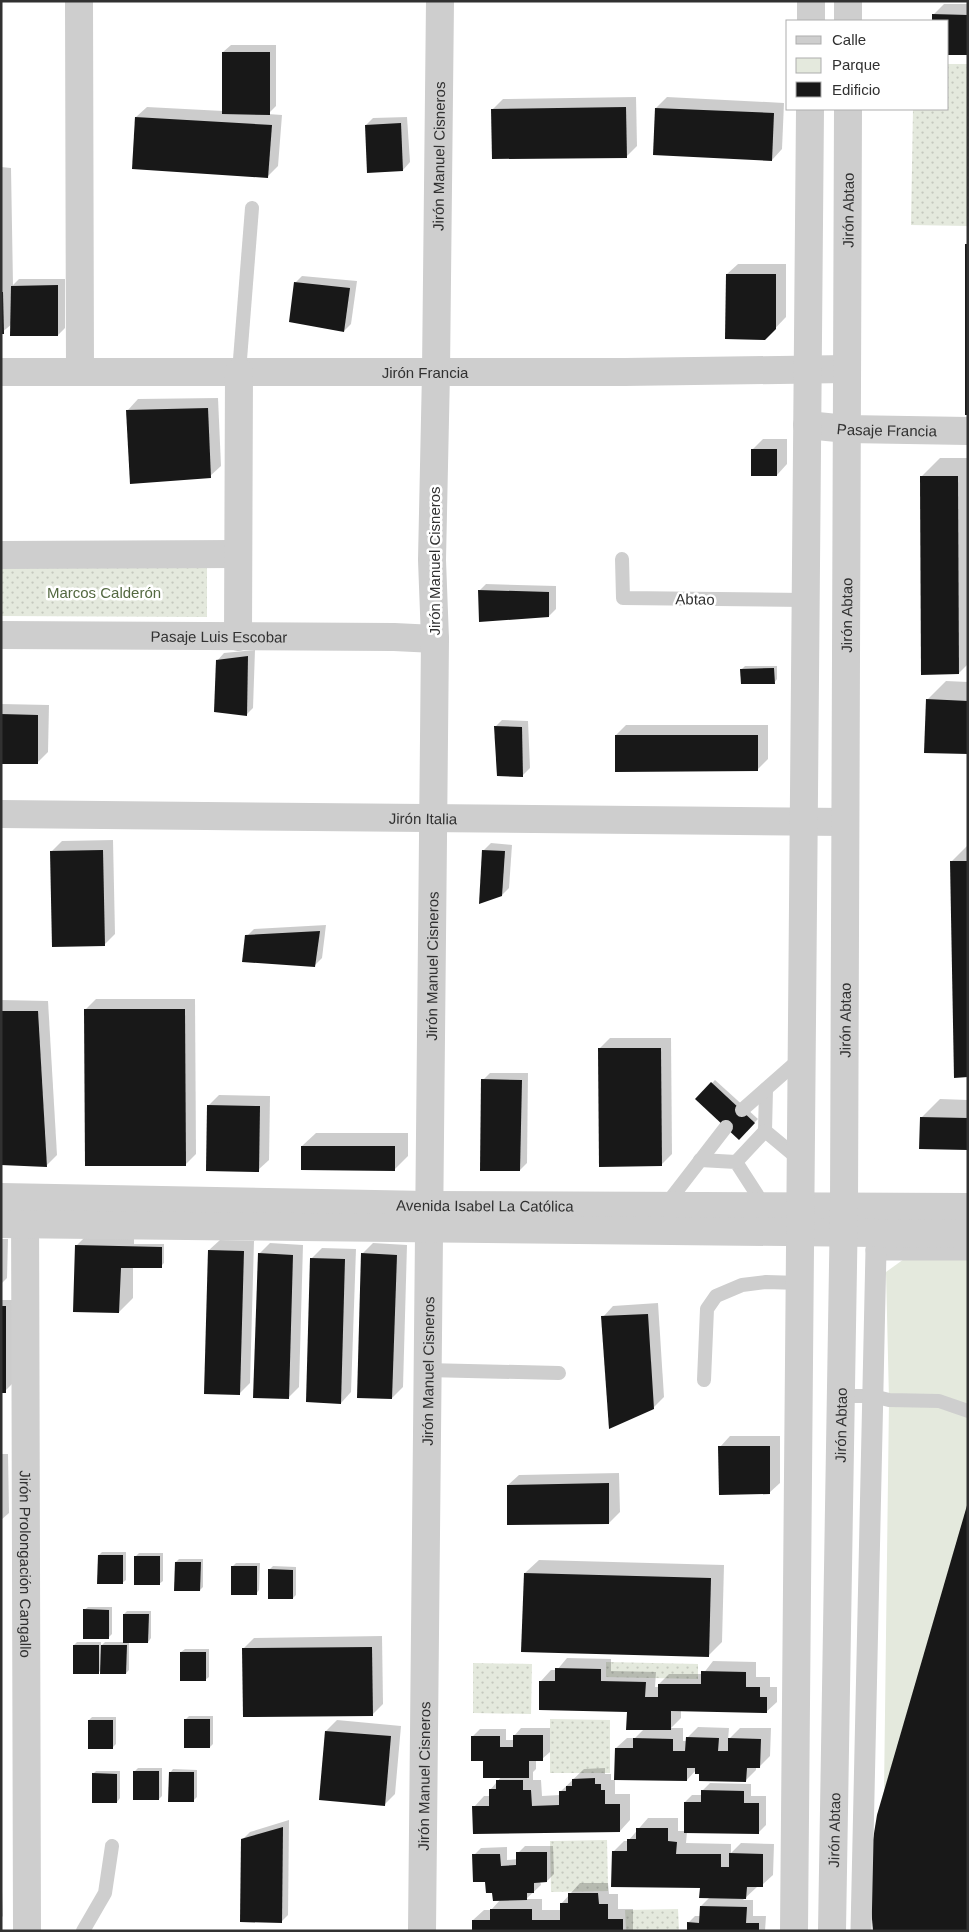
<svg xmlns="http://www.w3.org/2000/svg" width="969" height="1932" font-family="Helvetica,sans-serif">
<defs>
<pattern id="green-dots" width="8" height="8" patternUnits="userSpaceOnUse" patternTransform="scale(1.25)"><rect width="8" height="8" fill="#e4e9dd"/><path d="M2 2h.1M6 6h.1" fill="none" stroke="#c4c8be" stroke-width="1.8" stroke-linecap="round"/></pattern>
</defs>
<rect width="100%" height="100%" fill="#fff"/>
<g fill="url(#green-dots)">
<polygon points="948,64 968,64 968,226 911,225 913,109 948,109"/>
<polygon points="1,567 207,568 207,617 1,616"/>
<polygon points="606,1662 698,1664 698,1679 606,1677"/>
<polygon points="473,1663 532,1664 531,1714 473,1713"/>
<polygon points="550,1719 610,1720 610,1773 550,1773"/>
<polygon points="607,1840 608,1891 551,1892 550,1841"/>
<polygon points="678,1909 679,1931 626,1931 625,1910"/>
</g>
<polygon fill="#e4e9dd" points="911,1254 968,1255 968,1931 871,1852 877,1815 884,1792 889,1400 886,1272"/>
<g fill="#0003">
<polygon points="944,4 968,4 968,54 948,53 948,21 933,21 933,15"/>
<polygon points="231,45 276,45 276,106 268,114 282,115 278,166 268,176 136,117 147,107 223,111 223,52"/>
<polygon points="636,97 637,146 626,157 493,109 503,99"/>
<polygon points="667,97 784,103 782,149 772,160 656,108"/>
<polygon points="407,117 410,162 403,170 366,125 373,118"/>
<polygon points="1,167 11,168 13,285 19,279 65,279 65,328 58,335 12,324 1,333"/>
<polygon points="738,264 786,264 786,317 765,339 727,274"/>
<polygon points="302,276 357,281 351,324 344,331 295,283"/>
<polygon points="218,398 221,466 210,476 128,410 138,399"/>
<polygon points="763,439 787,439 787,464 777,475 752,450"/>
<polygon points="940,458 968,458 968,664 959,673 921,477"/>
<polygon points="486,584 556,586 556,609 549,616 479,591"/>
<polygon points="255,650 253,708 246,715 217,661 224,653"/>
<polygon points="745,666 777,666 777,679 774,683 742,669"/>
<polygon points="946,681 968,682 968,753 927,700"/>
<polygon points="1,704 49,705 48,752 37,763 1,762"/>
<polygon points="502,720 528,721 530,768 522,776 495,727"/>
<polygon points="626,725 768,725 768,759 757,770 616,735"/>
<polygon points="113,840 115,934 104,945 51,852 62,841"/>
<polygon points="491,843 512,845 509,888 502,895 484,850"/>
<polygon points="968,845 968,1076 951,862"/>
<polygon points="326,925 322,958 315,965 247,936 254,929"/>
<polygon points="96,999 195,999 196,1154 185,1165 85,1010"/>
<polygon points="1,1000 48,1001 57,1155 46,1166 1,1163"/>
<polygon points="610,1038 671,1038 672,1154 661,1165 599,1049"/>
<polygon points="490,1073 528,1073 527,1163 520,1170 483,1080"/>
<polygon points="715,1080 758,1119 739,1138 697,1099"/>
<polygon points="219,1095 270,1096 269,1160 258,1170 209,1105"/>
<polygon points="940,1099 968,1100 968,1149 921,1118"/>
<polygon points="316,1133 408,1133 408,1156 394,1170 302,1146"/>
<polygon points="90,1232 134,1233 134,1244 164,1244 164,1263 161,1266 133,1267 133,1298 119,1312 76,1246"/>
<polygon points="1,1239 8,1239 7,1278 1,1284"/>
<polygon points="220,1240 254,1241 250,1383 239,1394 209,1250"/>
<polygon points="270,1243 303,1245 299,1387 288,1398 259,1254"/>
<polygon points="373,1243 407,1245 403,1387 392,1398 362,1254"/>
<polygon points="322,1248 356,1249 351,1392 341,1403 311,1259"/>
<polygon points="1,1300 12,1300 12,1384 5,1391 1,1391"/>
<polygon points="658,1303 664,1397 653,1408 603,1317 613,1306"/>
<polygon points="730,1436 780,1436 780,1483 769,1493 720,1447"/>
<polygon points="1,1454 8,1454 9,1513 1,1520"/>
<polygon points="619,1473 620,1512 609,1523 508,1485 519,1475"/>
<polygon points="102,1552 126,1552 126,1580 122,1583 99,1555"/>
<polygon points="139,1553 163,1553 163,1581 159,1584 136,1556"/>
<polygon points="179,1559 203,1559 203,1587 200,1590 176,1562"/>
<polygon points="539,1560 724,1565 722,1642 708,1656 525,1573"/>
<polygon points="236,1563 260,1563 259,1590 256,1594 233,1566"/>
<polygon points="273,1566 296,1567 296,1595 293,1598 269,1570"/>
<polygon points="88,1607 112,1607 112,1634 108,1638 84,1610"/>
<polygon points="127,1611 151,1611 151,1638 148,1642 129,1642 129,1670 126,1673 102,1669 98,1673 74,1645 77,1642 101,1642 101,1646 105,1642 124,1642 124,1614"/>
<polygon points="382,1636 383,1704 372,1715 244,1648 254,1638"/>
<polygon points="185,1649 209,1649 209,1677 205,1680 181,1652"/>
<polygon points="567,1658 611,1659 611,1671 656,1672 655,1687 659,1687 659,1684 669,1674 703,1674 713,1661 756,1662 756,1677 770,1677 770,1687 777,1687 777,1702 766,1712 681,1710 681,1718 671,1728 683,1728 683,1741 687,1741 687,1738 698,1727 729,1728 728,1740 740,1728 771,1728 770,1756 759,1767 756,1767 756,1770 746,1780 700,1773 696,1770 687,1780 616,1748 627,1738 635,1738 644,1729 628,1710 541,1681 551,1670 557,1670"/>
<polygon points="189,1716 213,1716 213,1744 210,1747 186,1719"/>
<polygon points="92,1717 116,1717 116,1744 112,1748 89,1720"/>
<polygon points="337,1720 401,1726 395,1794 385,1804 320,1799 326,1731"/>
<polygon points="521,1728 550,1728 550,1752 542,1759 536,1759 536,1769 533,1772 533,1780 541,1780 542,1796 560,1795 560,1792 584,1769 605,1768 605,1774 611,1774 611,1780 615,1780 615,1794 630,1794 630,1820 620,1831 474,1807 484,1796 490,1796 490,1790 502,1776 484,1760 473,1736 480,1729 506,1729 506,1740 514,1740 514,1736"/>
<polygon points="138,1768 162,1768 162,1796 159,1799 135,1771"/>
<polygon points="173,1769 197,1770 197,1797 194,1800 170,1773"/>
<polygon points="96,1771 120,1771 120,1798 117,1802 93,1774"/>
<polygon points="710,1783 751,1784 751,1796 766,1796 766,1825 758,1833 687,1832 686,1843 731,1844 731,1853 741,1843 774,1844 773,1875 762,1885 757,1887 743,1900 753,1900 753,1916 766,1916 765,1931 688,1931 688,1923 695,1916 701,1916 701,1906 710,1897 701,1887 613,1852 624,1841 628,1841 648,1818 678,1818 678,1831 685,1831 685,1802 692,1795 703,1795 703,1790"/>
<polygon points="289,1820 288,1915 281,1922 243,1839 250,1832"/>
<polygon points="525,1846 553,1846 554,1874 547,1881 540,1881 541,1885 526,1899 542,1899 542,1910 561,1910 561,1904 580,1883 608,1883 609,1894 618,1894 618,1909 633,1909 633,1931 473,1931 473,1920 484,1910 491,1910 501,1899 486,1881 474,1855 481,1848 507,1847 507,1860 518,1859 518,1853"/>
<polygon points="1,1866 3,1916 1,1918"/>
</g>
<g fill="#181818">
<polygon points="932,14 968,15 968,55 948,55 948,21 932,21"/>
<polygon points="222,52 270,52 270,115 222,114"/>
<polygon points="626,107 627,158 492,159 491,109"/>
<polygon points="655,108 774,113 772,161 653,155"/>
<polygon points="135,117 272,125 268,178 132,169"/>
<polygon points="401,123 403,171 367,173 365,125"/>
<rect x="965" y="244" width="3" height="171"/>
<polygon points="726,274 776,274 776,329 765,340 725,339"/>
<polygon points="294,282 350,288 344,332 289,322"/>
<polygon points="58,285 58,336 10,336 11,286"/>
<polygon points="1,292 3,292 4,334 1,334"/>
<polygon points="208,408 211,478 130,484 126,410"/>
<rect x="751" y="449" width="26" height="27"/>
<polygon points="920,476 958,476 959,674 921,675"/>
<polygon points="478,590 549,592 549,617 479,622"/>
<polygon points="248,656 247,716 214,712 216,660"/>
<polygon points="774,668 775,684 741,684 740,669"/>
<polygon points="926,699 968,701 968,754 924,753"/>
<polygon points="1,714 38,715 38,764 1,764"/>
<polygon points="494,726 522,727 523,777 497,776"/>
<polygon points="615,735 758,735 758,771 615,772"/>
<polygon points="103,850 105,946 52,947 50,851"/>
<polygon points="482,850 505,851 502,896 479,904"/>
<polygon points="950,861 968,861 968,1077 954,1078"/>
<polygon points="320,931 315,967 242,962 245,935"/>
<polygon points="84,1009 185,1009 186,1166 85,1166"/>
<polygon points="1,1011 38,1011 47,1167 1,1165"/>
<polygon points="598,1048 661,1048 662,1166 599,1167"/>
<polygon points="481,1079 522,1080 520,1171 480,1171"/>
<polygon points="711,1082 755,1123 739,1140 695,1099"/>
<polygon points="207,1105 260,1106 259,1172 206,1171"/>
<polygon points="920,1117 968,1118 968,1150 919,1149"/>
<polygon points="301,1146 395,1146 395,1171 301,1170"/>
<polygon points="75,1245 162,1247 162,1268 121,1268 119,1313 73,1312"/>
<polygon points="208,1250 244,1251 240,1395 204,1394"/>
<polygon points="258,1253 293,1255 289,1399 253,1398"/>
<polygon points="361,1253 397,1255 392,1399 357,1398"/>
<polygon points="310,1258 345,1259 341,1404 306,1402"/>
<rect x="1" y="1306" width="5" height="87"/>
<polygon points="648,1314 654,1409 609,1429 601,1316"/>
<polygon points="718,1446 770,1446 770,1494 719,1495"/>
<polygon points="609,1483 609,1524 507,1525 507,1485"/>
<polygon points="968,1502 968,1931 873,1931 870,1895 871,1852 877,1815"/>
<polygon points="98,1555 123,1555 123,1584 97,1584"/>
<rect x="134" y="1556" width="26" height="29"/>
<polygon points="175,1562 201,1562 200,1591 174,1591"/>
<rect x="231" y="1566" width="26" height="29"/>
<polygon points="268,1569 293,1570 293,1599 268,1599"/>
<polygon points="524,1573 711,1578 709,1657 521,1652"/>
<polygon points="83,1609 109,1610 109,1639 83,1639"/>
<polygon points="123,1614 149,1614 148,1643 123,1643"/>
<rect x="73" y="1645" width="26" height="29"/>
<polygon points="101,1645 127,1645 126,1674 100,1674"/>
<polygon points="372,1647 373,1716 243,1717 242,1648"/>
<rect x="180" y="1652" width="26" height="29"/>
<polygon points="555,1668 601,1669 601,1681 646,1682 645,1697 658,1697 658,1684 701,1684 701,1671 746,1672 746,1687 760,1687 760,1697 767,1697 767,1713 671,1711 671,1730 626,1730 627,1712 539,1710 539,1681 555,1681"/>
<rect x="184" y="1719" width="26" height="29"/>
<rect x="88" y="1720" width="25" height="29"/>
<polygon points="325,1731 391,1736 385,1806 319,1800"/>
<polygon points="513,1735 543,1735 543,1761 529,1761 529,1778 483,1778 483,1761 471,1761 471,1736 500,1736 500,1747 513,1747"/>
<polygon points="686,1737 719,1738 718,1751 728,1751 728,1738 761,1739 760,1768 747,1768 746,1782 699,1781 699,1774 695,1774 695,1768 687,1768 687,1781 614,1780 615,1748 633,1748 633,1738 673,1739 673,1751 685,1751"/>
<rect x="133" y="1771" width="26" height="29"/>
<polygon points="169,1772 194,1772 194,1802 168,1802"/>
<polygon points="92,1773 117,1774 117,1803 92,1803"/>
<polygon points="595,1778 595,1784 601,1784 601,1790 605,1790 605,1804 620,1804 620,1832 473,1834 472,1806 489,1806 489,1789 496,1789 496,1780 523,1780 523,1790 531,1790 532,1806 559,1805 559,1791 566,1791 566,1786 572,1786 572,1779"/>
<polygon points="701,1790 744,1791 744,1803 759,1803 759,1834 684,1833 684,1802 701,1802"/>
<polygon points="283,1827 282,1923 240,1922 241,1839"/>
<polygon points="636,1828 668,1828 668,1841 677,1842 676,1854 721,1854 721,1867 729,1867 729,1853 763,1854 763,1887 747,1887 746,1899 699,1898 700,1888 611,1887 612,1851 627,1851 627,1839 636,1839"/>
<polygon points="516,1852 547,1852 547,1882 534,1883 534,1893 527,1893 527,1900 493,1901 492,1893 486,1893 485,1882 473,1882 472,1854 500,1854 501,1866 516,1865"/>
<polygon points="568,1893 598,1893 599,1904 608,1904 608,1919 623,1919 623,1931 472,1931 472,1920 490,1920 490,1909 532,1909 532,1920 560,1920 560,1903 568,1903"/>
<polygon points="700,1906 747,1907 746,1923 759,1923 759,1931 687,1931 687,1922 699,1923"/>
</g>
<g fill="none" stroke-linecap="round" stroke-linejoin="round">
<g stroke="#cecece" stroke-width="14">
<polyline points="239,372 252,208"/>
<polyline points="622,559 623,598 805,600"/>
<polyline points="766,1089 765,1131 800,1160"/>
<polyline points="742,1110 801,1058"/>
<polyline points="700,1160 736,1162 765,1207"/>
<polyline points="736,1162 765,1131"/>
<polyline points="665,1206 726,1127"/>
<polyline points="426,1370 559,1373"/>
<polyline points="704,1380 707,1309 716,1296 742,1285 766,1282 800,1283"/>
<polyline points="841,1396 873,1396 889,1400 939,1401 968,1411"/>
<polyline points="83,1931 105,1893 112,1846"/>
</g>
<g stroke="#cecece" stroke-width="21">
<polyline points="878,1236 876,1250 968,1250"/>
<polyline points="861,1931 876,1250"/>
</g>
<g stroke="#cecece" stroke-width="28">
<polyline points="79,1 80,372"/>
<path id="s1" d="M1,372h624l222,-3"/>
<path id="s2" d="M807,425l40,4 121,2"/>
<polyline points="1,555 238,554"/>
<path id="s3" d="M1,635l393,2 41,2"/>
<polyline points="238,637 239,372"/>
<path id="s4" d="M1,814l844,8"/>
<path id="s5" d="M25,1200l2,731"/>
<path id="s6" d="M422,1931l13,-1292 -3,-79 4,-188 4,-371"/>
</g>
<g stroke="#cecece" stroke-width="28">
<polyline points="811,21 811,1"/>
<polyline points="848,21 848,1"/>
<path id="s7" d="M1,1197l427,8 540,2"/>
<polyline points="1,1224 968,1234"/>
<polyline points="794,1931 810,109"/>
<path id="s8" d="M832,1931l12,-725 4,-1097"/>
</g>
</g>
<g text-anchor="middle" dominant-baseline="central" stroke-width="5" stroke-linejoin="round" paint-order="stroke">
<g font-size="15" fill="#313131" stroke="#fff">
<text stroke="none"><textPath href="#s6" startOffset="1775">Jirón Manuel Cisneros</textPath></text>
<text stroke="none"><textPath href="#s8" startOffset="1721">Jirón Abtao</textPath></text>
<text stroke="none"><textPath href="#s1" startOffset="424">Jirón Francia</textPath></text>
<text stroke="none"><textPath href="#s2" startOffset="80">Pasaje Francia</textPath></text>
<text transform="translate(434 561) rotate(-90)">Jirón Manuel Cisneros</text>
<text transform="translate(695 599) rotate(1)">Abtao</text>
<text stroke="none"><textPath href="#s8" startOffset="1316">Jirón Abtao</textPath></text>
<text stroke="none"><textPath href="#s3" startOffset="218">Pasaje Luis Escobar</textPath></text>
<text stroke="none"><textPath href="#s4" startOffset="422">Jirón Italia</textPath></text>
<text stroke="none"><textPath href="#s6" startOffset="965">Jirón Manuel Cisneros</textPath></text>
<text stroke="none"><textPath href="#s8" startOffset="911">Jirón Abtao</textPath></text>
<text stroke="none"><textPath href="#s7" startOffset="484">Avenida Isabel La Católica</textPath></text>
<text stroke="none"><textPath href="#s6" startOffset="560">Jirón Manuel Cisneros</textPath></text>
<text stroke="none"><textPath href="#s8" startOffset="506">Jirón Abtao</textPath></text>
<text stroke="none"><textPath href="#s5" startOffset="364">Jirón Prolongación Cangallo</textPath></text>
<text stroke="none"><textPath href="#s6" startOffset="155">Jirón Manuel Cisneros</textPath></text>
<text stroke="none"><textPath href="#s8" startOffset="101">Jirón Abtao</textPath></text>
</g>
<g font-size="15" fill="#546941" stroke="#fff">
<text x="104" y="592">Marcos Calderón</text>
</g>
</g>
<rect width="969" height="1932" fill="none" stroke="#313131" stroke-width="5"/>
<rect x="786" y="20" width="162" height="90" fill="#ffffff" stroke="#adadad"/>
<rect x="796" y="36" width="25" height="8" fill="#cecece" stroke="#adadad"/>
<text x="832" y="45" font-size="15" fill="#313131">Calle</text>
<rect x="796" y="58" width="25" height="15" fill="#e4e9dd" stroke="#adadad"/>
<text x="832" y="70" font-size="15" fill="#313131">Parque</text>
<rect x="796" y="82" width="25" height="15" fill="#181818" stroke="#adadad"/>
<text x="832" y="95" font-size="15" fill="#313131">Edificio</text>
</svg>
